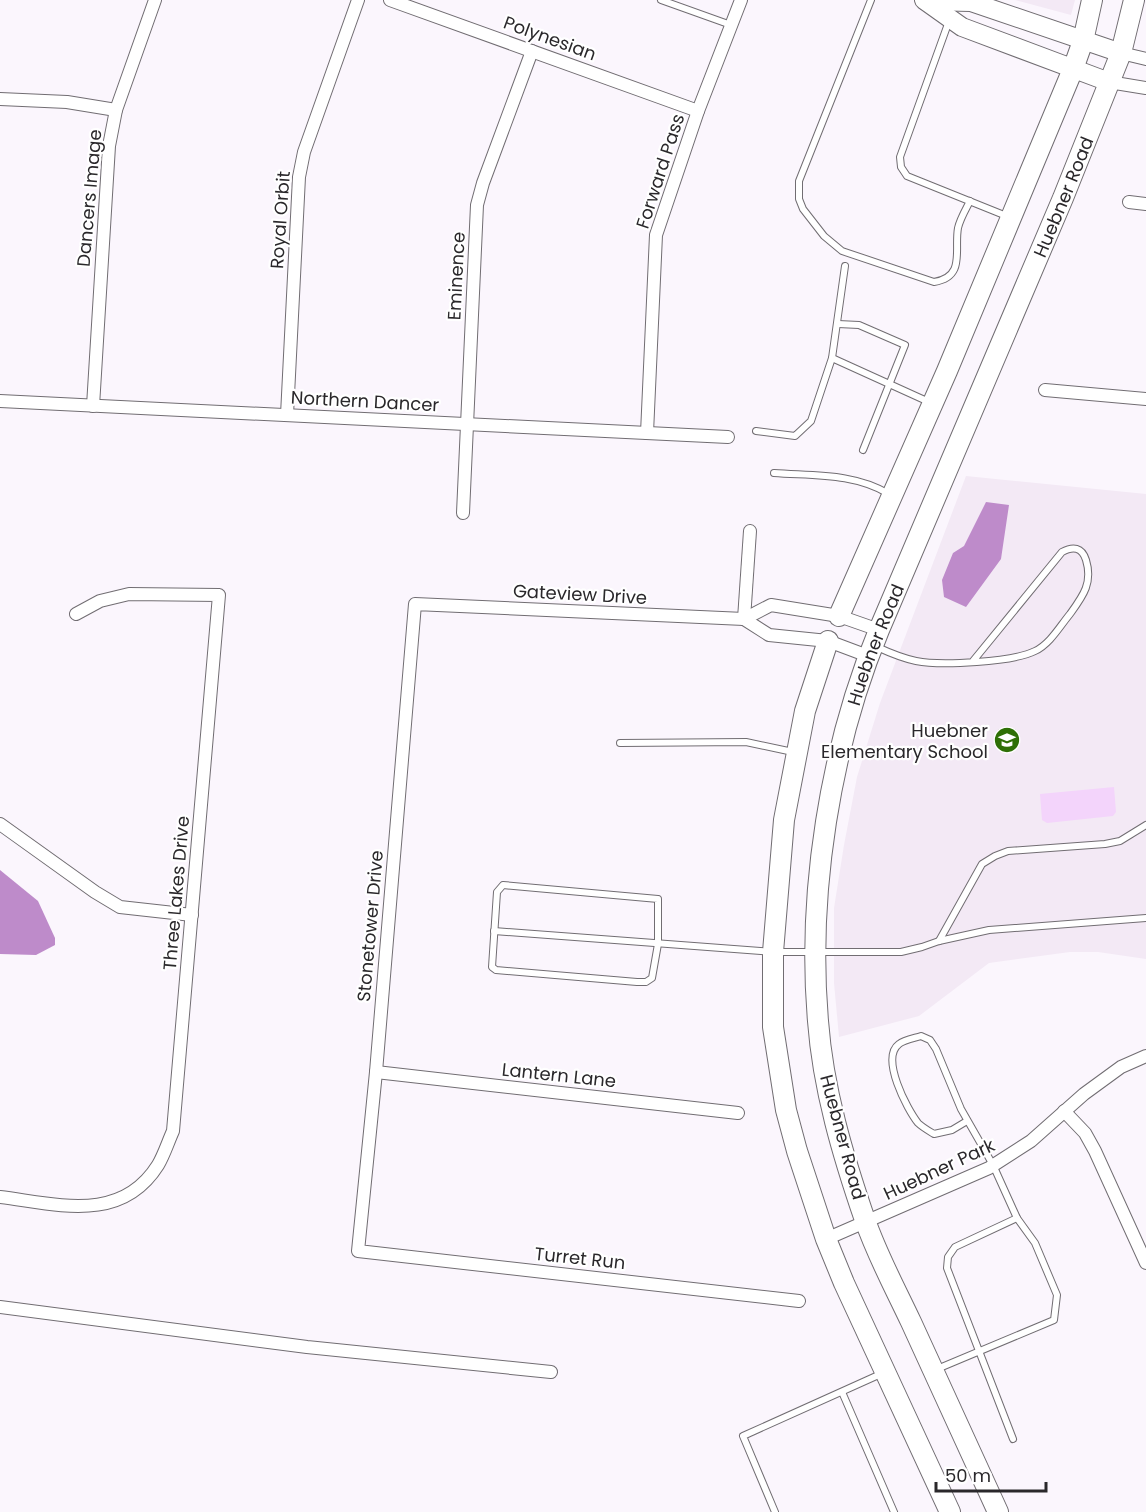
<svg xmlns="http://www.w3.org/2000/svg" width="1146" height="1512" font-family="Poppins,sans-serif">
<rect width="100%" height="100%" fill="#fbf6fd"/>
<g fill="#f3e9f5">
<polygon points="1015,0 1075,0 1071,15"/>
<polygon points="966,476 1146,494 1146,959 1098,952 1070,952 989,963 919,1016 839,1037 834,983 834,908 844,845 857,777 880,703"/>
</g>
<polygon fill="#f3d4fb" points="1114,787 1116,812 1113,816 1047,823 1042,820 1040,794"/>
<g fill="#be8bca">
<polygon points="986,502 1009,505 1001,559 966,607 944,597 942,580 953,553 964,546"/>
<polygon points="0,870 38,901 55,938 55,945 36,955 0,954"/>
</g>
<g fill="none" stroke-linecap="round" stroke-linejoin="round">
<g stroke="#716d72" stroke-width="8">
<g id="lane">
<polyline points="661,0 731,25"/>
<path d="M871,0l-72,181v18l4,10 21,27 18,15 92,31c32,-5 20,-32 24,-54 2,-9 8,-19 12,-27"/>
<polyline points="949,21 900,157 901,167 907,176 1009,217"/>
<polyline points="838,324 859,325 905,345 863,450"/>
<polyline points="832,358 845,266"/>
<polyline points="756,431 795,436 811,421 832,358 929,402"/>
<path d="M774,473c40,3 80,0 115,21"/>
<path d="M877,647c13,6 25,11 39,14 25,5 97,1 119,-10 15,-7 25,-25 35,-37 13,-18 23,-31 16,-54 -4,-13 -13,-14 -24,-8l-89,109"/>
<polyline points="620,743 746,742 793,752"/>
<polygon points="503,885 658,899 658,944 652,978 646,982 637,982 496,970 492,967 497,892"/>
<polyline points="494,931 773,952 901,952 922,947 939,941 989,930 1146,918"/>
<polyline points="939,941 982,864 995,856 1008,851 1105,844 1120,841 1146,825"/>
<path d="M937,1369l117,-49 3,-25 -22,-52 -18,-25 -24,-53 -32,-56 -25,-60 -6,-9 -9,-4c-6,2 -17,4 -22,8 -19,14 8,65 19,79 4,4 11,8 16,11l18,-4 15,-9"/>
<polyline points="842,1392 894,1512"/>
<polyline points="1013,1439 947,1268 948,1257 955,1247 1017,1218"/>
<polyline points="775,1512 743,1436 883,1373"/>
</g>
</g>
<g stroke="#716d72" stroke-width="14">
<g id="street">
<polyline points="390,0 698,111"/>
<polyline points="1121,53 1146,59"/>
<polyline points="1109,82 1146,88"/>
<polyline points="0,99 67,102 116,110"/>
<polyline points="1129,202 1146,204"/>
<polyline points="1045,390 1146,399"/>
<polyline points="0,401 728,437"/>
<polyline points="93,406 109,146 116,110 155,0"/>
<polyline points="287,415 299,177 304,152 358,0"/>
<polyline points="647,433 656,235 698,111 741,0"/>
<polyline points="463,513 477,205 483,183 532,51"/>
<polyline points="744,619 769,635 828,641 868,656"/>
<polyline points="744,619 750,531"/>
<polyline points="0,824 95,892 120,907 192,915"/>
<polyline points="376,1072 738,1113"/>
<polyline points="1064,1111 1085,1133 1095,1151 1146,1263"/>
<path d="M0,1197c57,7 121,27 158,-32 6,-10 10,-23 15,-34l46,-536 -90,-1 -29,7 -24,13"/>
<polyline points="826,1239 989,1168 1031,1141 1084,1094 1121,1067 1146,1056"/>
<polyline points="799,1301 358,1251 376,1072 415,604 744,619 771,605 839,616 879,630"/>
<polyline points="0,1307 307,1347 551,1372"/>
</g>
</g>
<g stroke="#716d72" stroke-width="20">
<g id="secondary">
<polyline points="924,0 962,27 1109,82"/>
<polyline points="926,1 971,2 1121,53"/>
</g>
</g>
<g stroke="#716d72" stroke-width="22">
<g id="primary">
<polyline points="839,616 947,371 1073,69 1083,41 1092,0"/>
<polyline points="828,641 805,711 784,820 773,952 773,1027 786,1110 797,1151 826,1239 844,1283 950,1512"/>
<path id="s1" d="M998,1512c-29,-63 -58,-127 -87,-190 -16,-34 -34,-67 -46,-102 -22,-64 -42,-131 -47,-199 -11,-128 12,-273 61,-391l184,-432 58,-145 13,-53"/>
</g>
</g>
<use href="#lane" stroke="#fff" stroke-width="6"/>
<use href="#street" stroke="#fff" stroke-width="12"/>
<use href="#secondary" stroke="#fff" stroke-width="18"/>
<use href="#primary" stroke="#fff" stroke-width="20"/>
</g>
<defs>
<g id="school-disc" transform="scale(1.35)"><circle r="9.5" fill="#2e6f06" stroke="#fff"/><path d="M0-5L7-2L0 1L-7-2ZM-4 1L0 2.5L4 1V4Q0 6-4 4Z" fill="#fff"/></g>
</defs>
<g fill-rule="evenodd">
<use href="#school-disc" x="1007" y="740"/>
</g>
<g text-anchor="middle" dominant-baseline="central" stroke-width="4.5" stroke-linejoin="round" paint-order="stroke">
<g font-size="18" fill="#2a282b" stroke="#fff">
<text transform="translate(550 38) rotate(20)">Polynesian</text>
<text transform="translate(660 171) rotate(-72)">Forward Pass</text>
<text stroke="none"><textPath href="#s1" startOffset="1396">Huebner Road</textPath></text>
<text transform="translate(89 198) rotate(-85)">Dancers Image</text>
<text transform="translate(280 220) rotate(-86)">Royal Orbit</text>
<text transform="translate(456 276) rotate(-87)">Eminence</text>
<text transform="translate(365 401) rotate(3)">Northern Dancer</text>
<text transform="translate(580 594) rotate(3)">Gateview Drive</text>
<text stroke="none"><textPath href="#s1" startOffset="910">Huebner Road</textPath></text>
<text transform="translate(176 893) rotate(-85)">Three Lakes Drive</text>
<text transform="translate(370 926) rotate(-85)">Stonetower Drive</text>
<text transform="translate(559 1075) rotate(6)">Lantern Lane</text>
<text transform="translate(843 1137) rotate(75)">Huebner Road</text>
<text transform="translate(939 1169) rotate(-25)">Huebner Park</text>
<text transform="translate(580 1258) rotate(6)">Turret Run</text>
</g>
<g font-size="18" fill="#2a282b" stroke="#fff" text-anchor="end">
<text x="988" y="730">Huebner<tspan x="988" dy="21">Elementary School</tspan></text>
</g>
</g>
<path d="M936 1482v9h110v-9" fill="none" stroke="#2a282b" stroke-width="3"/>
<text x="945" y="1482" font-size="18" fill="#2a282b" stroke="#ffffff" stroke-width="4.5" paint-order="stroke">50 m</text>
</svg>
